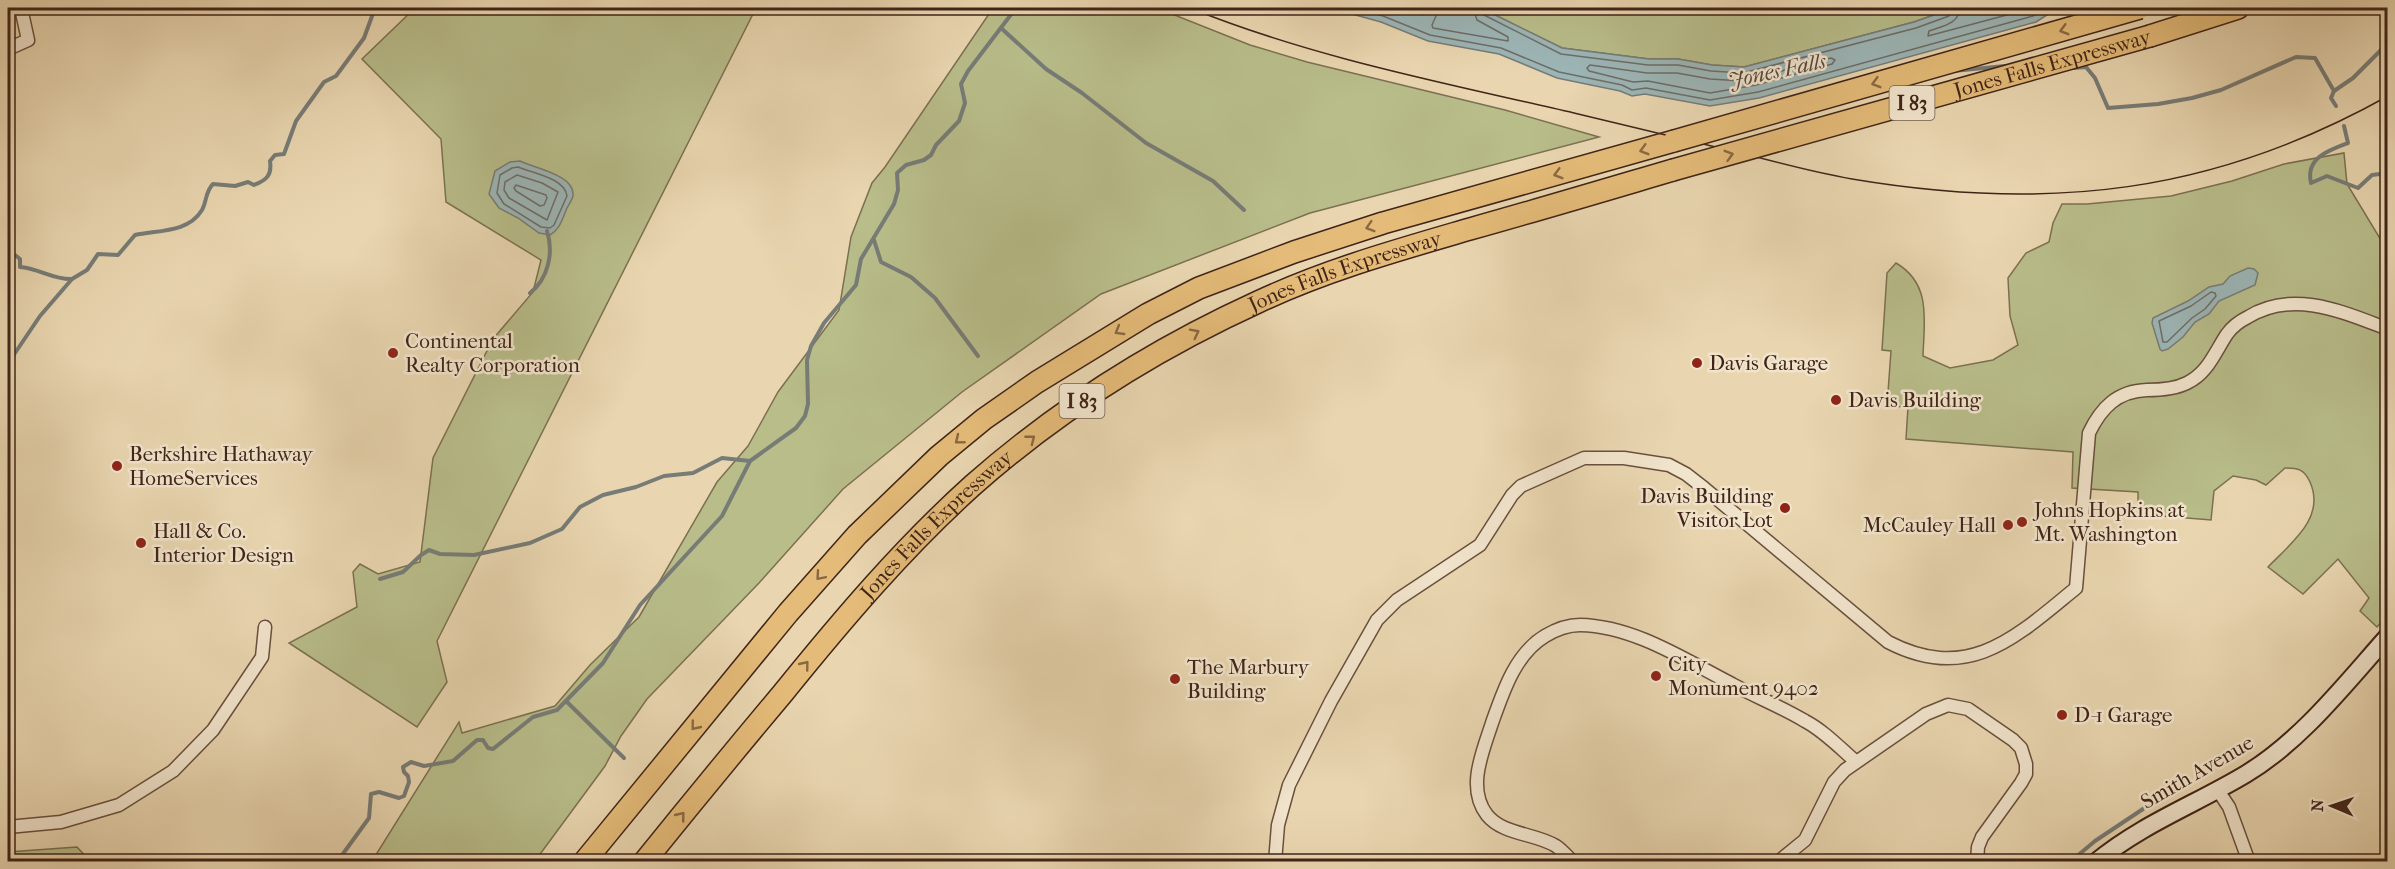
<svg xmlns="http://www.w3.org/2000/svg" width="2395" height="869" font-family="'IM FELL French Canon',serif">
<rect width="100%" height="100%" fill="#e9d6b0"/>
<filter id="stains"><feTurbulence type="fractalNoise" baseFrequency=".00333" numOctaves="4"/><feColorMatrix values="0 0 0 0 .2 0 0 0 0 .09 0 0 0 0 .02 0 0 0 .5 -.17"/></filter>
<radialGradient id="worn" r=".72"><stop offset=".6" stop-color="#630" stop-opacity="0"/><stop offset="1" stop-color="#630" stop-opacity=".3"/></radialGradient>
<g fill="#b8bd8a" stroke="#7c7051" stroke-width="1.5">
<polygon points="415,8 756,8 437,641 447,682 417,727 289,643 357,607 353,572 360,564 378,574 420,562 433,458 493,339 533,292 541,260 446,202 441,139 362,59"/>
<polygon points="993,8 1157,8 1250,45 1307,62 1505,110 1599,137 1310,213 1101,294 962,392 843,489 759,583 647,699 621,736 605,766 535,861 372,861 459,722 462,733 555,706 590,665 639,617 717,482 748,446 778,392 839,310 851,237 872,183 885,167"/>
<polygon points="1481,8 1954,8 1914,22 1744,67 1712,65 1678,59 1649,59 1562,48"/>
<path d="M2344,153l3,31 40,66v366l-10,11 -17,-16 9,-13 -31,-39 -35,35 -35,-27c23,-24 58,-49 42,-85 -6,-13 -12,-14 -25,-14l-19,17 -10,-5 -23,-4 -19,15 -3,29 -73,-6v-22l-66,-4 1,-36 -167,-13 2,-32 -21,-1 4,-55 -9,-1 5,-77 9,-10c36,21 28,58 27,93l27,12 43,-8 25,-15 -8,-29 -2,-38 18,-25 23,-11 4,-19 9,-19h25l84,-8 61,-15 52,-17z"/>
<polygon points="77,847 90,861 8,861 8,852"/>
</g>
<g fill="#9cb6b7" stroke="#777c77" stroke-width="1.5">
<polygon points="1330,8 1406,9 1423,15 1423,13 1417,8 1481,8 1562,48 1649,59 1678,59 1712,65 1744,67 1914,22 1954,8 2058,8 2036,22 1759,98 1710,106 1645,94 1632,96 1620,91 1557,78 1499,54 1428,41 1381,22"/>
<path d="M520,161c14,7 55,14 53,34 0,4 -4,9 -6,13 -5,11 -6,20 -17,27l-11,-2 -21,-15 -19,-10 -10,-14 6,-23 15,-9z"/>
<polygon points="2248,268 2254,269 2258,273 2255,285 2219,301 2209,314 2195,322 2183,337 2168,349 2162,351 2160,349 2152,323 2153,318 2188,301 2209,287 2223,284 2230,276"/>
</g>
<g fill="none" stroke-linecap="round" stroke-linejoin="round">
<g stroke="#6e6d68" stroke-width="1.5">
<polyline points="1352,8 1383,16 1430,35 1501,48 1559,72 1622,85 1632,90 1646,88 1710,100 1758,92 2033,16 2047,8"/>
<polyline points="1436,8 1436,16 1432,25 1433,28 1508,41 1508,37 1477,20 1473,8"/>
<polyline points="1480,8 1484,15 1561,54 1648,65 1678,65 1711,71 1743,73 1916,28 1949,16 1953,8"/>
<path d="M1960,8c-1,16 -18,18 -31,23l-1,5 105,-28"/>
<polygon points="1831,58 1835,60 1832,64 1756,85 1710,93 1648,81 1633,82 1589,71 1587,68 1590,65 1647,73 1677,73 1710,79 1743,81"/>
<path d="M518,167c14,6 47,11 49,29l-13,29 -4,3 -9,-1 -37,-23 -7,-11 3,-18 12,-7z"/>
<polygon points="517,175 542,183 558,192 547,220 509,198 504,190 505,182"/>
<polygon points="516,185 546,195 547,198 544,205 540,206 516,191 514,188"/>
<polygon points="2211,292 2215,293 2216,296 2205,309 2192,318 2167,342 2163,342 2159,321 2191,306"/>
</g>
<g stroke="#777c77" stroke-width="4">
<polyline points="519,8 522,12"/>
<polyline points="1001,28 1046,69 1082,93 1146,143 1213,181 1244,210"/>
<polyline points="2073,68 2086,67 2095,78 2108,108 2158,104 2192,98 2221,90 2296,57 2315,58 2334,91"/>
<polyline points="1953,71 2005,66"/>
<polyline points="2336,106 2331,98 2334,91 2353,78 2388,43"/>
<path d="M2344,126l4,17c-19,7 -43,15 -37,40l16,-7 31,12 14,-13 16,-2"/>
<polyline points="874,240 881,262 911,277 935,298 978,356"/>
<path d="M8,256l7,-1 5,4v8c18,1 34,13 52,12"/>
<path d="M530,293c18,-14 24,-40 17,-62"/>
<path d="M13,356l27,-40 32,-37 15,-9 11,-16 20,1 17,-20c23,-5 53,-2 67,-25 5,-9 3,-18 11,-26l22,2 13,-4 6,3c13,-5 18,-10 16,-24l5,-6 9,-1 12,-33 28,-39 12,-6 28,-38 11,-30"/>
<polyline points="380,579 403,572 421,555 429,550 440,554 474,555 530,543 562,529 580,507 603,495 636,487 664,476 693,473 722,458 750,461"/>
<polyline points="566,701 624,758"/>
<polyline points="337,862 369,818 371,794 379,792 399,798 404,796 409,782 408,776 404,772 403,767 411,762 424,766 453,761 477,740 483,740 488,748 493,749 533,717 557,710 603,663 640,605 722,516 750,461 796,428 805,416 808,404 807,360 811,346 824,323 856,285 861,259 894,204 898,190 897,173 906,165 924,160 931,155 936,145 959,121 965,103 961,84 968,71 1016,8"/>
<polyline points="2070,862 2095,841 2170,791"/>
</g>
<g stroke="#6a503e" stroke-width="15">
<g id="street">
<polyline points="8,49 28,40 21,8"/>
<polyline points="2217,789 2229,807 2249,862"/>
<polyline points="8,827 61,822 119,805 173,771 213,730 262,657 265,627"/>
<path d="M1275,862l3,-37 11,-40 42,-84 46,-81 20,-20 83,-55 32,-50 9,-9 63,-28h40l45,7 17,9 18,14 184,154c81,42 128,-5 188,-54l13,-155c12,-25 28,-42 58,-43 13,0 28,-1 40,-7 21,-10 28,-31 40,-49 5,-7 13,-13 21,-17 45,-28 95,-5 140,12"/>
<path d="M1573,862c-5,-5 -11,-12 -17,-16 -21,-13 -53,-11 -69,-31 -21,-27 -4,-64 5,-92 11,-31 23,-69 53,-87 10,-6 24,-11 35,-11 54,1 105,35 152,59 24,13 50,23 73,37 19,10 34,26 50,40"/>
<polyline points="1778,862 1805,840 1834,782 1845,770 1926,714 1948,705 1968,709 2013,740 2021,748 2026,764 2026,774 2021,783 1982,837 1978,847 1977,862"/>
</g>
</g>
<g stroke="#402418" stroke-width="20">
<path id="secondary" d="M2096,862c46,-38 100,-58 150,-88 56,-34 99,-90 142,-138"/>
</g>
<g stroke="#402418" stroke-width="24">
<g id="highway">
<polyline points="2150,36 2238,8"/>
<polyline points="584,862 788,613 857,535 939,456 984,419 1037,382 1148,314 1199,288 1294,252 1383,223 1674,141"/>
<path id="s1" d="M644,862c46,-57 92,-113 139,-169 59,-73 120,-145 190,-208 85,-75 182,-136 285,-183 68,-32 140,-52 212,-73 68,-19 135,-39 203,-59"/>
</g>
</g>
<use href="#street" stroke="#f1e4cc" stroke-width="12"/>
<use href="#secondary" stroke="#f1e4cc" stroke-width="16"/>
<use href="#highway" stroke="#e4bb78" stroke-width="21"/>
<path stroke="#402418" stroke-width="1.5" d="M1190,8c124,50 255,75 384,105 58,14 117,28 175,42 34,9 69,18 103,24 196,33 361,15 536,-83"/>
<g stroke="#402418" stroke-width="24" stroke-linecap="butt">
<g id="highway-bridge">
<polyline points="1674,141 2140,8"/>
<path id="s2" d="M1673,170l477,-134"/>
</g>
</g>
<use href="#highway-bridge" stroke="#e4bb78" stroke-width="21"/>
</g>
<defs><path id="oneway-chevron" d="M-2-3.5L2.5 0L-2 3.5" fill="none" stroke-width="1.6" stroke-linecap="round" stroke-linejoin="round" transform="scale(1.5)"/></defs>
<g stroke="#8a6843">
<use href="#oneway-chevron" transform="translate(2064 30) rotate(164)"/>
<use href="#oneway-chevron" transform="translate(1876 83) rotate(164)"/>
<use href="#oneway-chevron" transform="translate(1644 150) rotate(164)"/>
<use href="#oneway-chevron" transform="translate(1729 155) rotate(-16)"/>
<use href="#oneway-chevron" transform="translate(1558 174) rotate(164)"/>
<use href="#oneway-chevron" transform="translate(1370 227) rotate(163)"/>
<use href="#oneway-chevron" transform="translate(1119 331) rotate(150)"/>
<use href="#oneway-chevron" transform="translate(1195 333) rotate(-27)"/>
<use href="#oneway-chevron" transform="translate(1031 439) rotate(-38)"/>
<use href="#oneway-chevron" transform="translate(959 440) rotate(141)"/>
<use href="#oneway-chevron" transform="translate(820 576) rotate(131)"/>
<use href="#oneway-chevron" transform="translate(805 665) rotate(-51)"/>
<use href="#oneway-chevron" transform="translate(695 726) rotate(129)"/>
<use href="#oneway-chevron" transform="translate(681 816) rotate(-51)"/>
</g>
<g fill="#8f2418" stroke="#f1e4cc" stroke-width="2">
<circle cx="393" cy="353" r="6"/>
<circle cx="1697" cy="363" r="6"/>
<circle cx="1836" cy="400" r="6"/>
<circle cx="117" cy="466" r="6"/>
<circle cx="1785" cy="508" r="6"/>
<circle cx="2022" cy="522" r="6"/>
<circle cx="2008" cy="525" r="6"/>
<circle cx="141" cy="543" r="6"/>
<circle cx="1656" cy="676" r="6"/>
<circle cx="1175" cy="679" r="6"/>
<circle cx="2062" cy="715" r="6"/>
</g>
<g text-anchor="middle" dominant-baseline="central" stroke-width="5" stroke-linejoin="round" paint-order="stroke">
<g fill="#f1e4cc" stroke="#755e4e" stroke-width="1.5">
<rect x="1889.5" y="86" width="45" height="34" rx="4.5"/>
<rect x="1059.5" y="384" width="45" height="34" rx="4.5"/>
</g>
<g font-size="20" font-weight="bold" fill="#402418">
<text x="1912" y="103">I 83</text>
<text x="1082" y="401">I 83</text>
</g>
<g font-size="21" fill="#402418" stroke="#f1e4cc">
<text stroke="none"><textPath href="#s2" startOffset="394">Jones Falls Expressway</textPath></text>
<text stroke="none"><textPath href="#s1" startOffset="933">Jones Falls Expressway</textPath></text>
<text stroke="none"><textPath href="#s1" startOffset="447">Jones Falls Expressway</textPath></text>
<text transform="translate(2197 772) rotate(-30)">Smith Avenue</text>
</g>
<g font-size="21" fill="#402418" stroke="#f1e4cc" text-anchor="start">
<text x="405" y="341">Continental<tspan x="405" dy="24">Realty Corporation</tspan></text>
<text x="1709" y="363">Davis Garage</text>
<text x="1848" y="400">Davis Building</text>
<text x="129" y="454">Berkshire Hathaway<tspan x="129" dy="24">HomeServices</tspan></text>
<text x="1773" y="496" text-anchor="end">Davis Building<tspan x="1773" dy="24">Visitor Lot</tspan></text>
<text x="2034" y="510">Johns Hopkins at<tspan x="2034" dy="24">Mt. Washington</tspan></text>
<text x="1996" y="525" text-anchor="end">McCauley Hall</text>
<text x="153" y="531">Hall &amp; Co.<tspan x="153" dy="24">Interior Design</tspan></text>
<text x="1668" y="664">City<tspan x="1668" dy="24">Monument 9402</tspan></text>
<text x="1187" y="667">The Marbury<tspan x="1187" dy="24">Building</tspan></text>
<text x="2074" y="715">D-1 Garage</text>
</g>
<g font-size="22" font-style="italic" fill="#574840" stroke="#f1e4cc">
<text transform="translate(1777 71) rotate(-12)">Jones Falls</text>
</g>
</g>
<rect width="2395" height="869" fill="none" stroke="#e9d6b0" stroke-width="30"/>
<rect x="9" y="9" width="2377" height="851" fill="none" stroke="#402418" stroke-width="3"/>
<rect x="15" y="15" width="2365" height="839" fill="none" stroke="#402418" stroke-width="1.5"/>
<g transform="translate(2332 806) rotate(272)" stroke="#f1e4cc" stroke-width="4.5" paint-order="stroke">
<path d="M0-4.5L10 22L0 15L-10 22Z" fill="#402418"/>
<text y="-9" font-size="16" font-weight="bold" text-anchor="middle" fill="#402418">N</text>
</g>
<rect width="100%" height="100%" filter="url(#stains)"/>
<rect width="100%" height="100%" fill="url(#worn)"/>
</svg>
